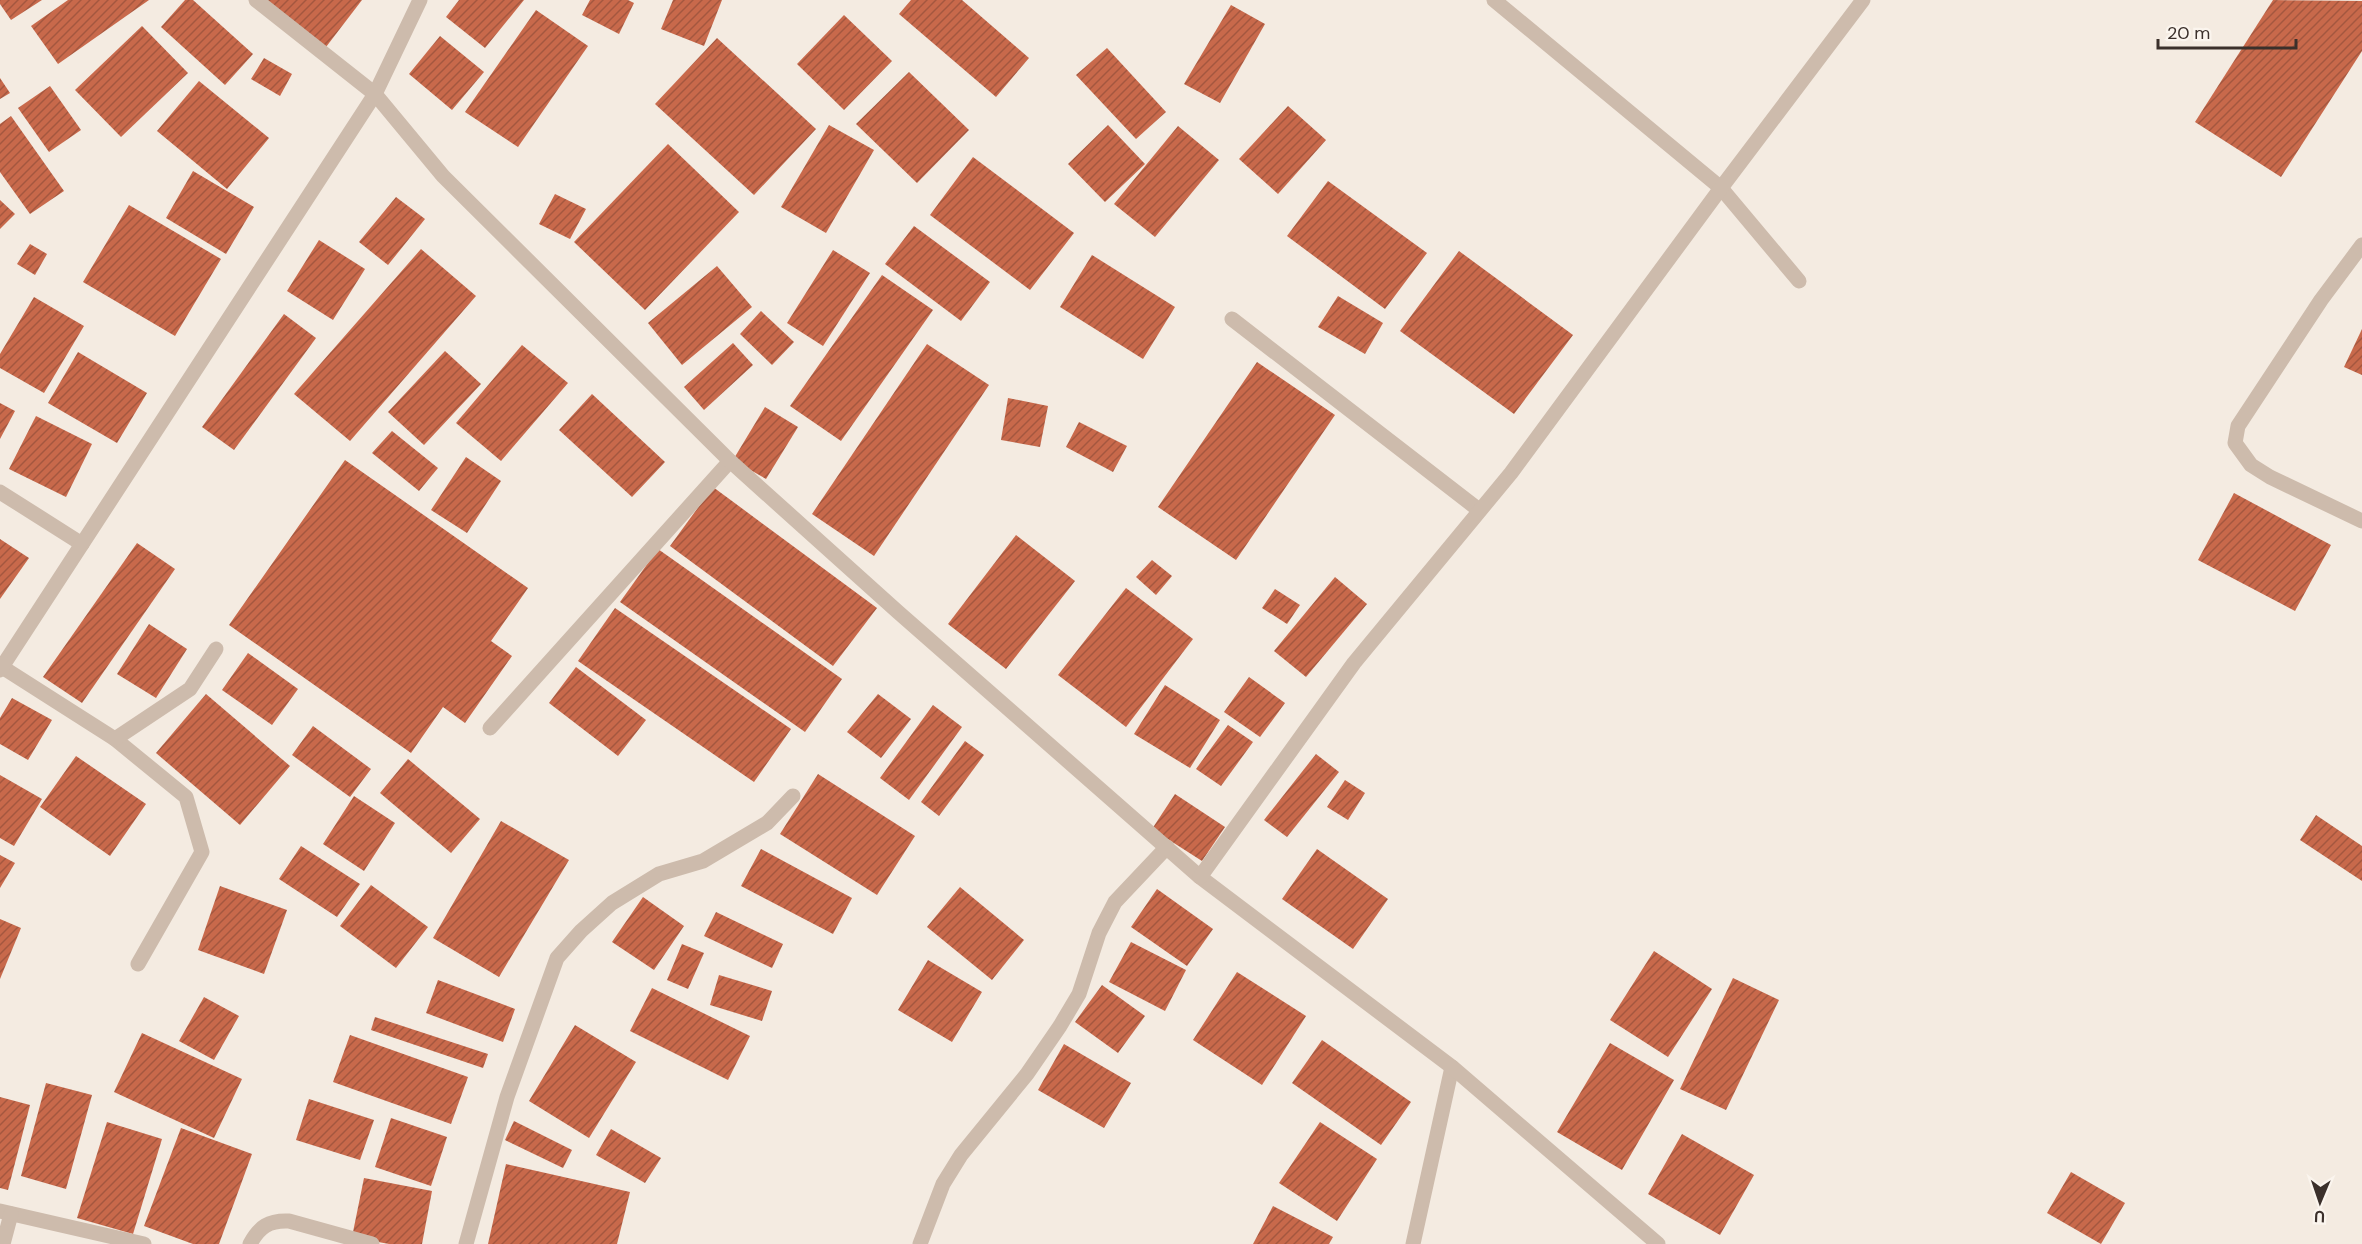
<svg xmlns="http://www.w3.org/2000/svg" width="2362" height="1244" font-family="'DM Sans',sans-serif">
<defs>
<pattern id="building-hatch" width="6" height="6" patternUnits="userSpaceOnUse" patternTransform="scale(1.5)"><rect width="6" height="6" fill="#c8694b"/><path d="M-1 1l2-2M0 6l6-6M5 7l2-2" fill="none" stroke="#a4573f"/></pattern>
</defs>
<rect width="100%" height="100%" fill="#f4ebe1"/>
<g fill="url(#building-hatch)">
<polygon points="0,0 42,0 11,20 0,4"/>
<polygon points="68,0 149,0 58,64 31,26"/>
<polygon points="185,0 193,0 253,54 225,85 161,27"/>
<polygon points="265,0 362,0 326,47"/>
<polygon points="459,0 524,0 485,48 446,17"/>
<polygon points="590,0 628,0 634,3 619,34 582,15"/>
<polygon points="673,0 722,0 704,46 661,29"/>
<polygon points="911,0 962,0 1029,58 996,97 899,14"/>
<polygon points="2273,0 2362,1 2362,51 2281,177 2195,122"/>
<polygon points="1231,5 1265,24 1220,103 1184,84"/>
<polygon points="536,10 588,46 518,147 465,112"/>
<polygon points="844,15 892,61 844,110 797,64"/>
<polygon points="142,26 188,73 121,137 75,90"/>
<polygon points="440,36 484,72 452,110 409,74"/>
<polygon points="717,38 816,129 754,195 655,104"/>
<polygon points="1107,48 1166,112 1136,139 1076,75"/>
<polygon points="264,58 292,74 280,96 251,79"/>
<polygon points="909,72 969,130 917,183 856,124"/>
<polygon points="0,78 10,93 0,99"/>
<polygon points="199,81 269,138 227,189 157,131"/>
<polygon points="50,86 81,130 49,152 18,108"/>
<polygon points="1288,106 1326,140 1278,194 1239,159"/>
<polygon points="11,116 64,191 30,214 0,172 0,124"/>
<polygon points="829,125 874,150 826,233 781,207"/>
<polygon points="1108,125 1145,164 1105,202 1068,164"/>
<polygon points="1178,126 1219,160 1155,237 1114,204"/>
<polygon points="668,144 739,212 645,310 574,242"/>
<polygon points="973,157 1074,233 1030,290 930,215"/>
<polygon points="193,171 254,207 226,254 166,218"/>
<polygon points="1328,181 1427,253 1385,309 1287,236"/>
<polygon points="555,194 586,209 570,239 539,224"/>
<polygon points="396,197 425,219 388,265 359,242"/>
<polygon points="0,200 15,214 0,229"/>
<polygon points="129,205 221,259 175,336 83,282"/>
<polygon points="914,226 990,282 961,321 885,264"/>
<polygon points="319,240 365,269 333,320 287,291"/>
<polygon points="30,244 47,254 35,275 17,264"/>
<polygon points="421,249 476,296 350,441 294,394"/>
<polygon points="833,250 870,273 823,346 787,323"/>
<polygon points="1459,251 1573,335 1514,414 1400,331"/>
<polygon points="1092,255 1175,307 1143,359 1060,307"/>
<polygon points="717,266 752,307 682,365 648,323"/>
<polygon points="882,275 933,310 841,441 790,406"/>
<polygon points="1338,296 1383,323 1365,354 1318,327"/>
<polygon points="34,297 84,326 44,393 0,368 0,354"/>
<polygon points="761,311 794,342 772,365 740,334"/>
<polygon points="284,314 316,338 234,450 202,427"/>
<polygon points="2362,329 2362,375 2344,367"/>
<polygon points="733,343 753,365 704,410 684,387"/>
<polygon points="927,344 989,385 874,556 812,514"/>
<polygon points="522,345 568,383 501,461 456,423"/>
<polygon points="445,351 481,384 424,445 388,412"/>
<polygon points="78,352 147,393 117,443 48,403"/>
<polygon points="1257,362 1335,415 1236,560 1158,507"/>
<polygon points="592,394 665,462 632,497 559,430"/>
<polygon points="1008,398 1048,406 1040,447 1001,440"/>
<polygon points="0,403 15,411 0,439"/>
<polygon points="765,407 798,427 766,479 733,460"/>
<polygon points="36,416 92,444 66,497 9,469"/>
<polygon points="1079,422 1127,446 1113,472 1066,447"/>
<polygon points="392,431 438,468 419,491 372,453"/>
<polygon points="466,457 501,481 467,533 431,510"/>
<polygon points="345,460 528,588 491,641 512,656 465,723 443,707 411,753 229,625"/>
<polygon points="713,487 877,608 833,666 670,546"/>
<polygon points="2234,493 2331,545 2295,611 2198,560"/>
<polygon points="1016,535 1075,581 1006,669 948,624"/>
<polygon points="0,539 29,558 0,599"/>
<polygon points="137,543 175,569 82,703 43,677"/>
<polygon points="658,549 842,679 805,732 620,602"/>
<polygon points="1152,560 1172,576 1156,595 1136,577"/>
<polygon points="1335,577 1367,604 1306,677 1274,651"/>
<polygon points="1126,588 1193,639 1126,727 1058,675"/>
<polygon points="1275,589 1300,605 1287,624 1262,608"/>
<polygon points="615,608 791,729 754,782 578,661"/>
<polygon points="149,624 187,649 156,698 117,674"/>
<polygon points="248,653 298,689 272,725 222,690"/>
<polygon points="576,667 646,720 618,756 549,703"/>
<polygon points="1249,677 1285,703 1260,737 1224,712"/>
<polygon points="1165,685 1220,720 1190,768 1134,734"/>
<polygon points="206,694 290,766 240,825 156,753"/>
<polygon points="878,694 911,719 881,758 847,732"/>
<polygon points="12,698 52,720 28,760 0,744 0,718"/>
<polygon points="933,705 962,727 909,800 880,778"/>
<polygon points="1228,725 1253,742 1221,786 1196,769"/>
<polygon points="313,726 371,769 350,797 292,755"/>
<polygon points="965,741 984,755 939,816 921,802"/>
<polygon points="1316,754 1339,772 1287,837 1264,820"/>
<polygon points="76,756 146,804 110,856 40,807"/>
<polygon points="408,759 480,819 451,853 380,793"/>
<polygon points="818,774 915,836 877,895 780,834"/>
<polygon points="0,775 42,799 14,846 0,838"/>
<polygon points="1345,780 1365,793 1348,820 1327,807"/>
<polygon points="1175,794 1225,827 1202,861 1152,829"/>
<polygon points="354,796 395,823 364,871 323,844"/>
<polygon points="2316,815 2362,846 2362,881 2300,840"/>
<polygon points="501,821 569,860 499,977 433,938"/>
<polygon points="301,846 360,884 337,917 279,879"/>
<polygon points="761,849 852,898 833,934 741,886"/>
<polygon points="1317,849 1388,899 1353,949 1282,899"/>
<polygon points="0,855 15,863 0,888"/>
<polygon points="371,885 428,927 396,968 340,926"/>
<polygon points="220,886 287,910 264,974 198,950"/>
<polygon points="960,887 1024,940 992,980 927,927"/>
<polygon points="1157,889 1213,929 1187,966 1131,927"/>
<polygon points="643,897 684,926 654,970 612,942"/>
<polygon points="716,912 783,944 772,968 704,936"/>
<polygon points="0,919 21,928 0,979"/>
<polygon points="1131,942 1186,970 1165,1011 1109,982"/>
<polygon points="682,944 704,953 688,989 667,980"/>
<polygon points="1654,951 1712,989 1668,1057 1610,1020"/>
<polygon points="928,960 982,992 952,1042 898,1010"/>
<polygon points="1237,972 1306,1016 1262,1085 1193,1040"/>
<polygon points="719,975 772,991 762,1021 710,1005"/>
<polygon points="1733,978 1779,1000 1726,1110 1680,1089"/>
<polygon points="438,980 515,1009 503,1042 426,1013"/>
<polygon points="1102,985 1145,1016 1118,1053 1075,1022"/>
<polygon points="652,988 750,1036 728,1080 630,1031"/>
<polygon points="204,997 239,1016 214,1060 179,1041"/>
<polygon points="375,1017 488,1054 483,1068 371,1030"/>
<polygon points="575,1025 636,1062 589,1138 529,1101"/>
<polygon points="142,1033 242,1079 214,1138 114,1092"/>
<polygon points="350,1035 468,1077 451,1124 333,1082"/>
<polygon points="1322,1040 1411,1102 1381,1145 1292,1083"/>
<polygon points="1610,1043 1674,1080 1622,1170 1557,1132"/>
<polygon points="1064,1044 1131,1083 1104,1128 1038,1090"/>
<polygon points="46,1083 92,1095 66,1189 21,1176"/>
<polygon points="0,1097 30,1105 8,1190 0,1188"/>
<polygon points="309,1099 374,1120 360,1160 296,1140"/>
<polygon points="391,1118 447,1137 431,1186 375,1167"/>
<polygon points="514,1121 572,1150 563,1168 505,1140"/>
<polygon points="107,1122 162,1139 133,1234 77,1218"/>
<polygon points="1320,1122 1377,1159 1337,1221 1279,1183"/>
<polygon points="181,1128 252,1154 219,1244 193,1244 144,1226"/>
<polygon points="611,1129 661,1158 645,1183 596,1155"/>
<polygon points="1682,1134 1754,1175 1720,1235 1648,1194"/>
<polygon points="506,1164 630,1192 617,1244 488,1244"/>
<polygon points="2071,1172 2125,1203 2101,1244 2047,1213"/>
<polygon points="364,1178 432,1191 422,1244 389,1244 352,1237"/>
<polygon points="1273,1206 1333,1237 1329,1244 1253,1244"/>
</g>
<g fill="none" stroke-linecap="round" stroke-linejoin="round">
<g stroke="#cdbbac" stroke-width="15">
<polyline points="1721,188 1799,281"/>
<polyline points="2,667 115,739 186,797 202,852 138,964"/>
<polyline points="490,728 730,461"/>
<polyline points="115,739 190,689 216,649"/>
<polyline points="0,1211 144,1244"/>
<polyline points="3,1244 11,1214"/>
<path d="M250,1244c9,-17 19,-24 39,-23l83,23"/>
<polyline points="466,1244 507,1097 557,958 581,931 612,903 659,874 703,861 767,823 793,796"/>
<polyline points="920,1244 943,1184 961,1155 1027,1074 1060,1026 1079,994 1099,933 1115,902 1167,847"/>
<polyline points="1413,1244 1452,1067"/>
</g>
<g stroke="#cdbbac" stroke-width="15">
<polyline points="256,0 375,94 443,176 730,461 898,612 1200,877 1452,1067 1658,1244"/>
<polyline points="1494,0 1721,188"/>
<polyline points="2362,245 2321,300 2238,426 2235,443 2251,465 2270,477 2362,521"/>
<polyline points="1232,319 1479,510"/>
<polyline points="0,492 82,544"/>
<polyline points="0,670 375,94 420,0"/>
<polyline points="1200,877 1354,663 1511,473 1721,188 1863,0"/>
</g>
</g>
<g transform="translate(2320 1202) rotate(182)" stroke="#fbf5ee" stroke-width="4.5" paint-order="stroke">
<path d="M0-4.5L10 22L0 15L-10 22Z" fill="#3b302b"/>
<text y="-9" font-size="16" font-weight="bold" text-anchor="middle" fill="#3b302b">U</text>
</g>
<path d="M2158 39v9h138v-9" fill="none" stroke="#3b302b" stroke-width="3"/>
<text x="2167" y="39" font-size="18" fill="#3b302b" stroke="#fbf5ee" stroke-width="4.5" paint-order="stroke">20 m</text>
</svg>
